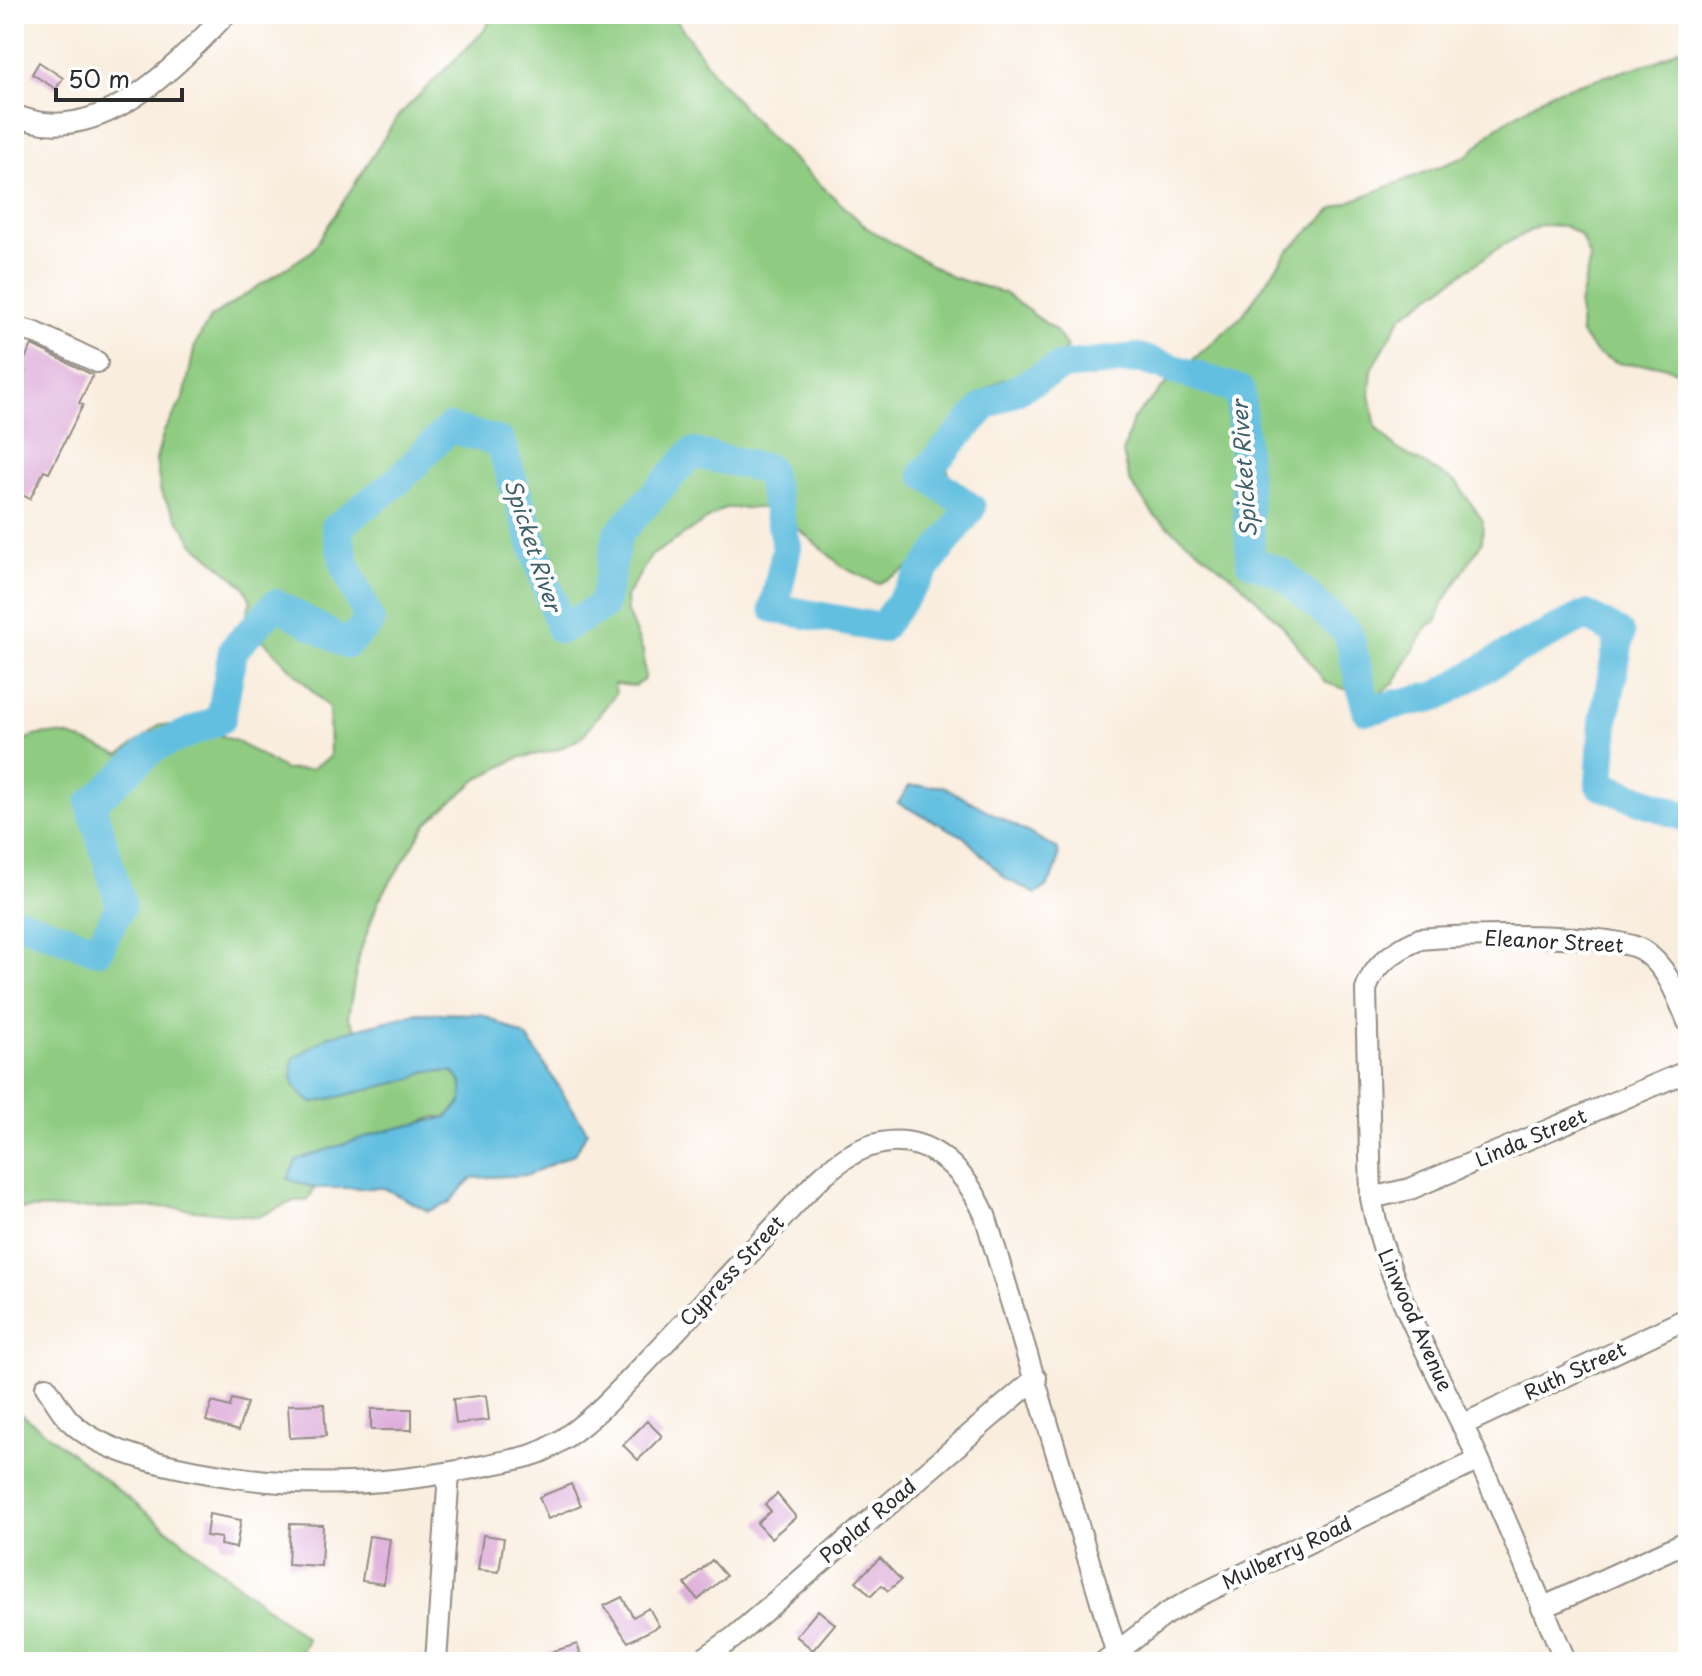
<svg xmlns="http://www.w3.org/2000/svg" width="1702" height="1676" viewBox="0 0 1702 1676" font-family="'Playpen Sans',sans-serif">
<rect width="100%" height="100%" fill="#fff"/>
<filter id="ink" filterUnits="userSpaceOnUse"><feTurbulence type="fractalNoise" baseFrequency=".0125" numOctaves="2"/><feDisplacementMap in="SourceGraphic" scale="16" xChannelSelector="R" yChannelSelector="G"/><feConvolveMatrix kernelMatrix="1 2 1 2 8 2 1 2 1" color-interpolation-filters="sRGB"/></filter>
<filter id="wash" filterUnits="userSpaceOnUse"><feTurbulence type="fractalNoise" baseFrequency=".006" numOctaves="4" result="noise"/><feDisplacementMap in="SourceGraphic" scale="32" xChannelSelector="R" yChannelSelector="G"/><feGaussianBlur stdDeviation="1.8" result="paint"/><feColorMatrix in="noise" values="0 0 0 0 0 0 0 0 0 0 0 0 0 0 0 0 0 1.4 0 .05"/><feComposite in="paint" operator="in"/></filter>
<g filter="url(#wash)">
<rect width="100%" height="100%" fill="#f9edde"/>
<path fill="#8fcc82" stroke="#5d7c56" stroke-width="2" d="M494,14H672L717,78L768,136L867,228L952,277L1004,293L1055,330L1067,347L1055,361L1000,381L977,395L945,443V462L966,522L955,543L878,584L844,568L774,508H725L651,556L626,597L627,612L643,651L645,679L635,686L614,684L616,693L581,738L557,750L518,758L478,779L427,823L378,902L359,955L348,1017L356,1030L329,1036L412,1079L426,1071L454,1072L462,1083V1101L447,1117H434L288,1179L315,1188L307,1201H294L258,1217L168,1207L14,1209V746C52,720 80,741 120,755L160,725L195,726L236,741L285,770L311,769L330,757L329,708L260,637L247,612L251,601L244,586L194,544L161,493L156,460L164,431L184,398L195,345L210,318L312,251L398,116L483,32Z
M1688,43V375L1660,365L1621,364L1597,354L1581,334L1579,305L1590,259L1581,236L1565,226L1541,225L1501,246L1402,316L1372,369L1370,394L1376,428L1396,448L1457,483L1483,521L1482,542L1442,605L1437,620L1428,626L1393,684L1373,698L1326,683L1281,624L1240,583L1155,516L1130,482L1123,453L1133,419L1169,381L1241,317L1288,251L1335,207L1467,156L1497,127L1552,92L1657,61Z
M14,1408L307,1639L296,1662H14Z"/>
<path fill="#63bfe0" stroke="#477586" stroke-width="2" d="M909,786H942L1058,849C1060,866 1052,885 1036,894L1006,879L963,836L898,803Z
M418,1013L481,1014L527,1037L587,1131L576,1153L528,1175L472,1178L448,1204L428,1211L384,1188H315L288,1179L296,1160L380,1132L447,1117L462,1102V1083L453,1072L426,1071L412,1079L313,1103C294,1092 289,1080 293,1059L329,1036Z"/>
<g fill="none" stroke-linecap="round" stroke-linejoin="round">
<path stroke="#63bfe0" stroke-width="30" d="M14,920L98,950L121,905L91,804L153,748L221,719L233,650L276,604L347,644L370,622L346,567L336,528L400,479L449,428L500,442L561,629L603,606L618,534L692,453L768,469L787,547L774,608L881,628L971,508L924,473L985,406L1062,366L1139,358L1240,390L1251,561L1283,574L1348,633L1367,710L1438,696L1505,656L1586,615L1620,634L1604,721L1600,785L1688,818"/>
</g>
<g id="blocks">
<path fill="#deaeda" d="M39,62L63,78L56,89L32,74Z
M32,345L93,375L79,403L83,405L49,473L44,471L30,499L14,491V392L25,372L19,370Z
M486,1395L489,1420L456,1424L453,1399Z
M232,1399L247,1403L238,1431L206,1421L212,1402L230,1407Z
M324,1404L326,1436L290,1438L288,1405Z
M371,1409H412V1430H371Z
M647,1421L662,1436L638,1460L623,1445Z
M571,1484L581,1505L548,1519L539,1497Z
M777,1494L796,1517L771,1538L757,1523L771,1511L765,1504Z
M209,1514L241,1520L236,1548L220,1545L221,1538L206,1536Z
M290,1524L323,1525L321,1566L288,1564Z
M483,1535L504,1538L499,1572L478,1570Z
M369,1536L390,1539L384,1584L362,1581Z
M880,1558L901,1580L888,1591L882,1585L871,1596L856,1581Z
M712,1560L726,1576L698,1600L685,1584Z
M622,1597L633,1617L649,1608L659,1626L628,1642L604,1606Z
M818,1610L835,1624L813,1650L796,1636Z
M577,1644L583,1662H529V1659Z"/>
</g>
</g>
<g filter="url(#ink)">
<use href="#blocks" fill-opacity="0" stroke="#928c84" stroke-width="2"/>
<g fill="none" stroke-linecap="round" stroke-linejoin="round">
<defs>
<path id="minor" d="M14,115C98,151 174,68 226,14
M14,327L36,333L97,362
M1371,1198L1410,1189L1688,1071
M46,1387C54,1398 61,1412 70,1421C106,1457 187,1470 235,1477C320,1490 404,1483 488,1465C509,1460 533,1458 552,1446C593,1422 626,1383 659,1349C698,1308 737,1267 776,1225C801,1198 831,1160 867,1147C924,1127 964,1167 985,1215L1116,1651
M1462,1425L1688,1318
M1542,1608L1688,1541
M436,1662L449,1473
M699,1662L733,1638L1036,1378
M1104,1662L1166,1614L1200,1595L1479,1460
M1566,1662C1535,1590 1505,1516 1472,1445C1434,1365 1387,1285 1371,1198L1366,990C1373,965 1397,949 1420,939C1459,935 1613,932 1642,950C1667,966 1677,995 1688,1022"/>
</defs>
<use href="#minor" stroke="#928c84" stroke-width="24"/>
<use href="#minor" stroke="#fff" stroke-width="20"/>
</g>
</g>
<g text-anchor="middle" stroke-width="8" stroke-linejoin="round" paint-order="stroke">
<g font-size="20" fill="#2b2b2b" stroke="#fff">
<text transform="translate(1554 942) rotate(3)" y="7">Eleanor Street</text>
<text transform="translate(1531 1138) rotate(-23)" y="7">Linda Street</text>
<text transform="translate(732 1271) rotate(-47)" y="7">Cypress Street</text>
<text transform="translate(1415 1320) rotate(66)" y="7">Linwood Avenue</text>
<text transform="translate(1575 1371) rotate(-25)" y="7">Ruth Street</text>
<text transform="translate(868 1521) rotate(-40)" y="7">Poplar Road</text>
<text transform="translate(1287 1553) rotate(-26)" y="7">Mulberry Road</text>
</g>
<g font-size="22" font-style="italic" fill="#3f5f6a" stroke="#fff">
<text transform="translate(1244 469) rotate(-94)" y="8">Spicket River</text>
<text transform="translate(533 545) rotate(72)" y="8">Spicket River</text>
</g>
</g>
<rect width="1702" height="1676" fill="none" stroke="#fff" stroke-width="48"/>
<path d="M56 88v12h126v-12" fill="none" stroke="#2b2b2b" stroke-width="4"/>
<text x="68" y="88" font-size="24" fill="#2b2b2b" stroke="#ffffff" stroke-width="6" paint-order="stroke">50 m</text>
</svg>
